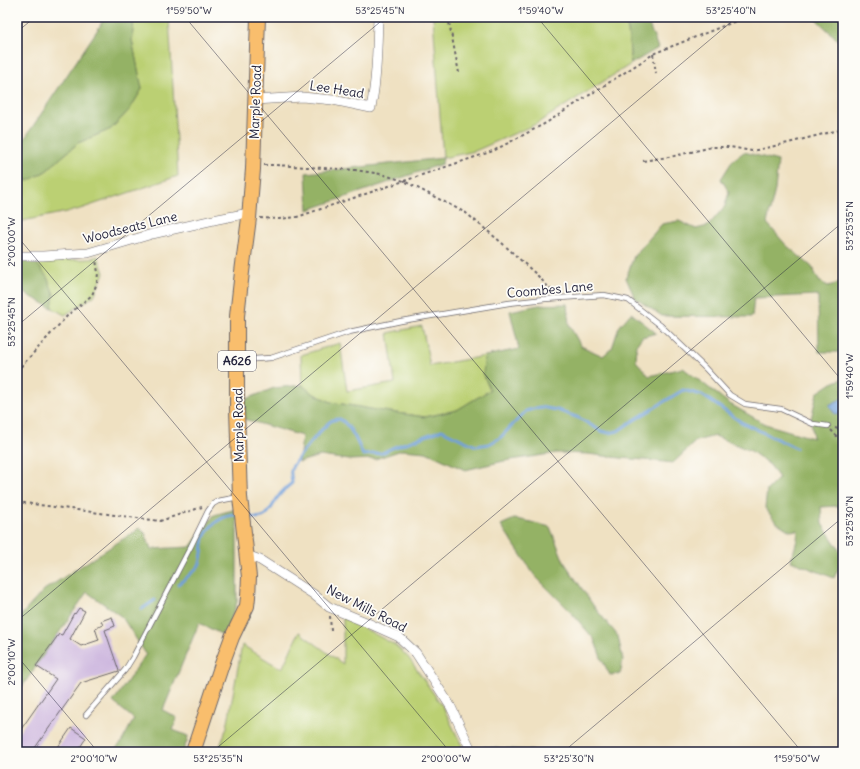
<svg xmlns="http://www.w3.org/2000/svg" width="860" height="769" viewBox="0 0 860 769" font-family="Delius,sans-serif">
<rect width="100%" height="100%" fill="#fdfcf7"/>
<filter id="ink" filterUnits="userSpaceOnUse"><feTurbulence type="fractalNoise" baseFrequency=".025" numOctaves="2"/><feDisplacementMap in="SourceGraphic" scale="8" xChannelSelector="R" yChannelSelector="G"/><feConvolveMatrix kernelMatrix="1 2 1 2 8 2 1 2 1" color-interpolation-filters="sRGB"/></filter>
<filter id="wash" filterUnits="userSpaceOnUse"><feTurbulence type="fractalNoise" baseFrequency=".012" numOctaves="4" result="noise"/><feDisplacementMap in="SourceGraphic" scale="16" xChannelSelector="R" yChannelSelector="G"/><feGaussianBlur stdDeviation="0.9" result="paint"/><feColorMatrix in="noise" values="0 0 0 0 0 0 0 0 0 0 0 0 0 0 0 0 0 1.4 0 .05"/><feComposite in="paint" operator="in"/></filter>
<g filter="url(#wash)">
<rect width="100%" height="100%" fill="#efe1c2"/>
<path fill="#bbd073" stroke="#6e7957" d="M134,17H169L178,176L77,210L17,222V175L28,181L46,171L78,143L111,129L130,109L142,89L132,40Z
M433,17H621L628,29L631,64L536,124L475,151L443,158Z
M98,256L104,273L94,296L65,315L52,308L53,294L47,277L35,261L89,259Z
M422,326L430,366L485,356L483,374L490,390L457,410L425,417L376,410L331,402L312,393L302,385L301,355L340,343L347,391L395,383L388,333Z
M343,617L395,645L408,657L443,707L465,752H218L227,727L242,645L282,669L299,632L343,664Z"/>
<path fill="#94b265" stroke="#5b6a50" d="M104,17H134L132,40L142,89L130,109L111,129L78,143L46,171L28,181L17,175V150L100,26Z
M621,17H646L658,48L631,64L628,29Z
M814,17H843V43L840,42Z
M744,152L778,161L775,190L767,223L786,245L812,267L819,281L828,286L843,282V511L838,506L821,507L822,524L843,555V558L834,578L791,561L797,540L798,530L790,531L776,522L765,508L767,490L779,478L770,465L751,451L715,436L696,441L673,463L656,461L620,458L588,454L557,453L504,461L465,470L426,452L402,450L375,459L349,460L320,456L299,462L302,436L244,419V400L274,388L302,385L312,393L331,402L376,410L425,417L457,410L490,390L483,374L485,356L519,349L510,311L539,305L567,304L569,325L581,346L603,356L612,348L619,327L631,313L656,333L642,337L637,344L636,361L649,376L683,368L730,404L765,424L813,438L811,419L817,393L832,383L842,379V352H819L818,295L754,298L752,317L662,316L635,298L626,278L634,256L662,224L679,221L696,229L708,226L725,206L729,192L721,179L733,160Z
M443,158L442,164L308,210L306,173Z
M35,261L47,277L54,294L52,308L17,289V262Z
M237,509V602L225,636L199,623L163,710L177,718L173,730L188,736L187,741L183,752H112L121,743L134,719L113,702L146,654L122,617L87,592L17,694V620L44,590L140,528L145,533L151,549L190,547L214,515Z
M514,519L527,521L550,527L564,562L595,608L618,636L623,660L620,674L610,675L602,660L594,639L569,610L535,576L501,525Z
M484,747L537,751L540,752H486Z"/>
<path fill="#71a0da" stroke="#4a618a" d="M843,398V415L835,414L829,405Z"/>
<g fill="none" stroke-linecap="round" stroke-linejoin="round">
<path stroke="#71a0da" stroke-width="3" d="M247,516C268,522 268,512 278,497C282,491 287,487 292,483C292,479 290,474 291,470C292,463 324,426 331,421C334,419 336,419 340,419C351,426 358,443 363,455L382,453L392,448L442,430L450,434L476,446L489,444L500,438L526,411L540,407L557,410L579,418L601,431L609,433L618,431L628,424L683,390L702,395L741,422L796,448
M178,584C184,580 198,569 200,563C203,555 202,546 204,538C209,525 223,514 237,515
M142,609L155,600"/>
</g>
<g id="blocks">
<path fill="#ccb5de" d="M79,608L85,611L70,639L81,646L99,640L95,628L103,625L101,621L112,617L115,626L105,630L119,671L81,683L32,752H17V735L56,679L36,666L59,634L62,635L74,613L75,614Z
M71,728L86,738L77,752H66L58,747Z"/>
</g>
</g>
<g filter="url(#ink)">
<use href="#blocks" fill-opacity="0" stroke="#6a656a" stroke-width="1"/>
<g fill="none" stroke-linecap="round" stroke-linejoin="round">
<defs>
<path id="lane" d="M239,360L271,358L349,332L401,321L509,303L545,299L604,295L628,300L660,325L705,368L730,395L745,404L781,409L813,424L828,426
M86,715L125,670L133,657L191,546L208,511L213,504L218,501L239,497"/>
<path id="street" d="M255,100L302,97L333,100L371,108C377,78 377,48 378,18
M17,256H43L88,253L152,234L218,219L249,213
M247,557H252L260,560L313,594L329,607L368,623L399,637L416,653L451,707L472,752"/>
<path id="primary" d="M193,752L222,664L232,637L247,606L248,597L249,577L240,497L237,410V316L242,272L249,218L253,169L258,17"/>
</defs>
<use href="#lane" stroke="#6a656a" stroke-width="6"/>
<use href="#street" stroke="#6a656a" stroke-width="10"/>
<use href="#primary" stroke="#6a656a" stroke-width="16"/>
<path stroke="#6a656a" stroke-width="2" stroke-dasharray="3 3" stroke-linecap="butt" d="M448,17L459,73
M653,54L656,73
M643,161L674,156L712,147H730L752,151L788,143L843,129
M264,165H276L355,170L381,174L404,181L466,213L502,243L538,276L552,291
M260,218L279,219L297,217L493,151L546,123L655,53L746,17
M17,371L68,315L92,295L97,283L98,273L96,260
M835,428L843,430
M831,430L843,443
M17,502L160,521L202,507
M330,616L331,631"/>
<use href="#lane" stroke="#fff" stroke-width="4.5"/>
<use href="#street" stroke="#fff" stroke-width="9"/>
<use href="#primary" stroke="#f9be6d" stroke-width="14"/>
</g>
</g>
<path fill="none" stroke="#22223b" stroke-width="1" stroke-opacity="0.45" d="M185,17L802,752M537,17L843,382M17,32L35,17M17,236L450,752M17,326L386,17M17,621L737,17M17,656L98,752M212,752L843,222M563,752L843,517"/>
<g text-anchor="middle" stroke-width="3.5" stroke-linejoin="round" paint-order="stroke">
<rect fill="#fdfcf7" stroke="#646373" stroke-width="1" x="218" y="351" width="38" height="20" rx="3"/>
<g font-size="12" font-weight="bold" fill="#22223b">
<text x="237" y="365">A626</text>
</g>
<g font-size="13" fill="#22223b" stroke="#fdfcf7">
<text transform="translate(337 89) rotate(9)" y="5">Lee Head</text>
<text transform="translate(255 102) rotate(-88)" y="5">Marple Road</text>
<text transform="translate(130 227) rotate(-14)" y="5">Woodseats Lane</text>
<text transform="translate(550 289) rotate(-5)" y="5">Coombes Lane</text>
<text transform="translate(238 425) rotate(-91)" y="5">Marple Road</text>
<text transform="translate(367 608) rotate(27)" y="5">New Mills Road</text>
</g>
</g>
<rect width="860" height="769" fill="none" stroke="#fdfcf7" stroke-width="44"/>
<rect x="22" y="22" width="816" height="725" fill="none" stroke="#22223b" stroke-width="1.5"/>
<g font-size="10" text-anchor="middle" fill="#22223b">
<text x="189" y="14">1°59'50"W</text>
<text x="380" y="14">53°25'45"N</text>
<text x="541" y="14">1°59'40"W</text>
<text x="731" y="14">53°25'40"N</text>
<text transform="translate(849 226) rotate(-90)" y="4">53°25'35"N</text>
<text transform="translate(11 242) rotate(-90)" y="4">2°00'00"W</text>
<text transform="translate(11 322) rotate(-90)" y="4">53°25'45"N</text>
<text transform="translate(849 376) rotate(-90)" y="4">1°59'40"W</text>
<text transform="translate(849 521) rotate(-90)" y="4">53°25'30"N</text>
<text transform="translate(11 662) rotate(-90)" y="4">2°00'10"W</text>
<text x="94" y="762">2°00'10"W</text>
<text x="218" y="762">53°25'35"N</text>
<text x="446" y="762">2°00'00"W</text>
<text x="569" y="762">53°25'30"N</text>
<text x="797" y="762">1°59'50"W</text>
</g>
</svg>
